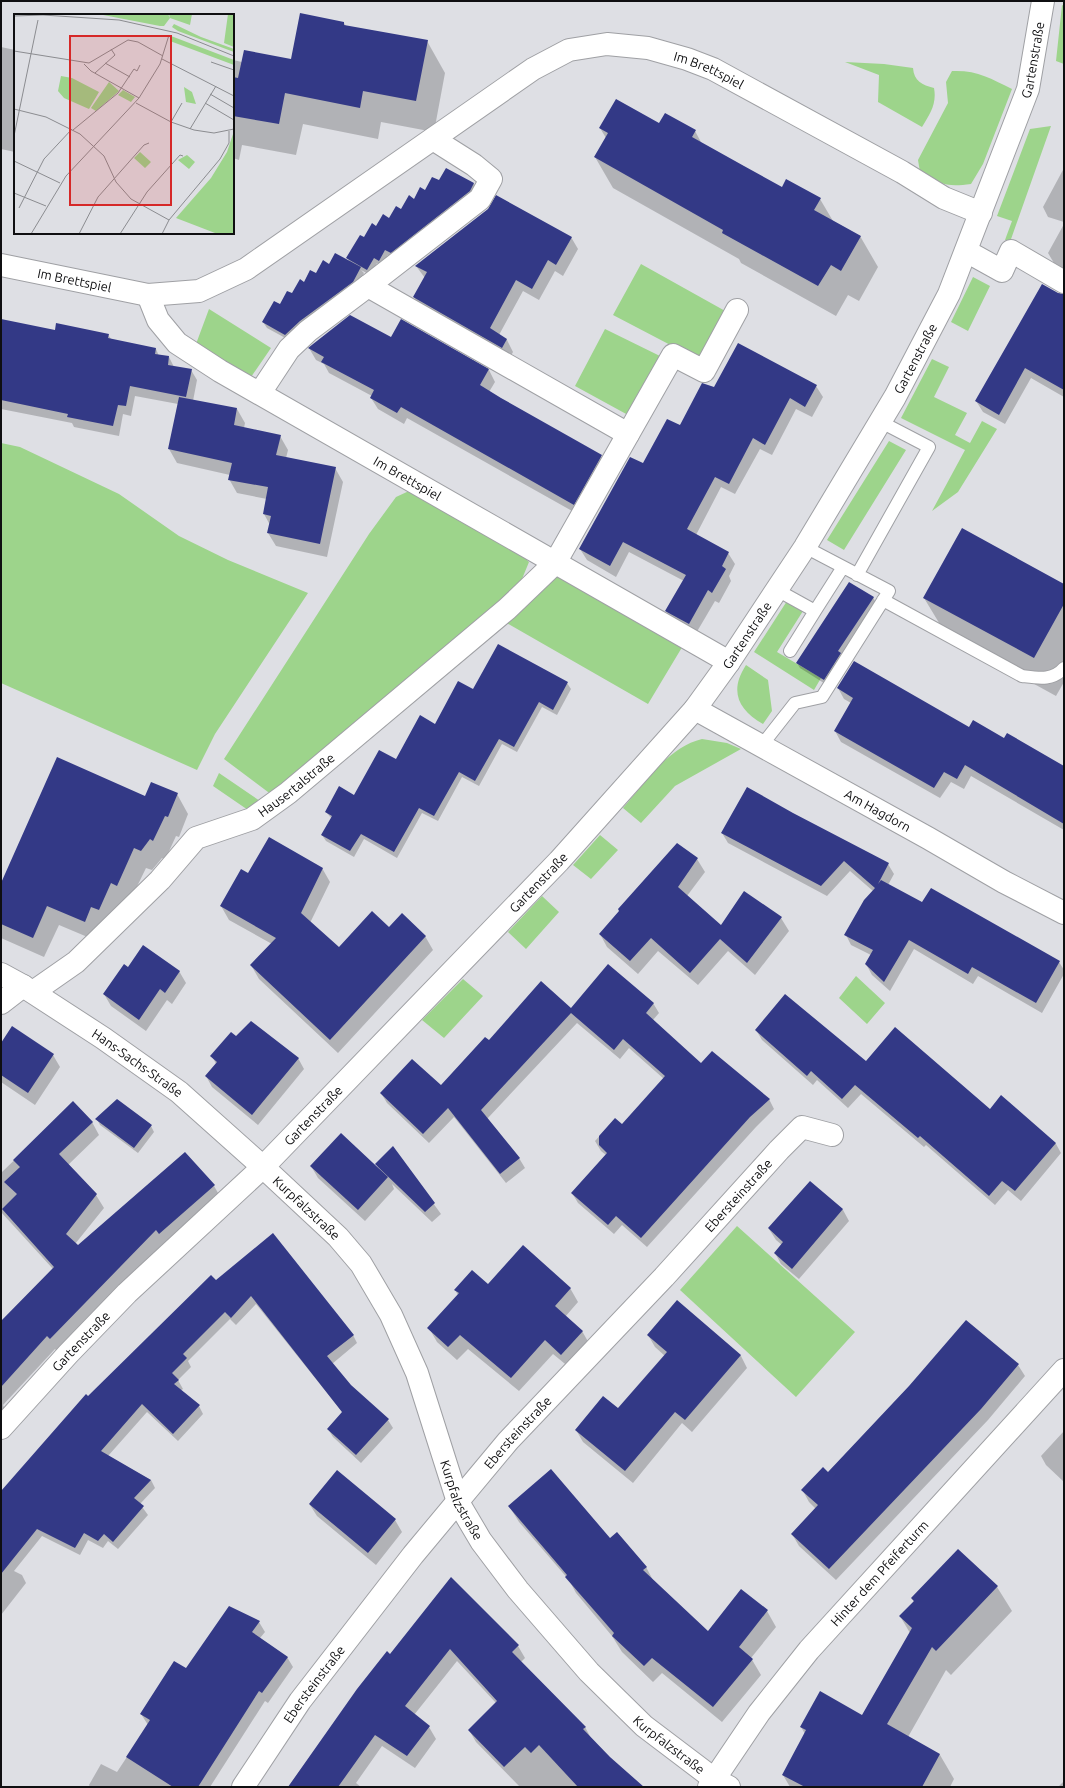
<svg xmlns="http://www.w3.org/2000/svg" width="1065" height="1788" viewBox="0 0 1065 1788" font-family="Ubuntu,sans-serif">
<rect width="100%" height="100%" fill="#dedfe4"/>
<path fill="#9dd48b" d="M1062,5L1064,6V64L1056,61Z
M845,62L884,64L913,68C914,81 922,85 934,88C937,104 930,114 922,127L878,102L879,75Z
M952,71C977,70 990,78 1012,89L983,164L971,184C948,187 940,185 920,172L918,160L948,103L946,82Z
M1051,126L1010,242L1005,240L1012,221L997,216L1030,129Z
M641,264L727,312L701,361L613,315Z
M973,277L990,286L968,331L951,322Z
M209,309L271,348L251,377L196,344Z
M605,329L662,357L628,415L575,386Z
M932,359L949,367L934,397L967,413L955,435L970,443L982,421L997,429L958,492L932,511L965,450L901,418Z
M889,441L906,450L844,550L827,540Z
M1,443L20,447L119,494L179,536L228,560L308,593L215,734L197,770L1,683Z
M409,491L516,550L529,562L522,579L496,606L272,795L224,759L369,534L396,497Z
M554,574L684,644L648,704L503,621Z
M787,601L803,611L777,652L821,678L814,690L754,652Z
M746,665L768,680L772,711L763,724C738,710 729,691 746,665Z
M702,739L727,743L741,749L675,786L641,823L623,808C645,783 668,747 702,739Z
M219,773L260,801L248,810L213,786Z
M600,835L618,850L591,879L573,865Z
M542,896L559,912L526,949L508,932Z
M856,976L885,1003L867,1024L839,998Z
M463,979L483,996L444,1038L422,1020Z
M737,1226L855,1332L796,1397L680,1290Z"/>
<path fill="#0003" d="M344,23L346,26L427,41L445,73L434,132L381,122L378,139L303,124L296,155L242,145L239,160L233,158V60L242,62L292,60Z
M1,47L15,50V152L1,149Z
M659,125L695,131L702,144L782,188L820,199L833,221L860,236L878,267L859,301L848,295L836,316L741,263L739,259L613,188L595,157L606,138L600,128Z
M1064,168V222L1048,217L1043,207Z
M446,169L474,184L477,190L394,258L388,255L382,266L377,263L370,275L361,270L364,273L356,288L289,340L267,328L263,322L304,283L329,265L350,262L347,258L365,239L377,227L439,182Z
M1064,224V273L1057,265L1054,263L1048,253Z
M571,237L578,249L563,276L555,271L539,300L523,291L499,335L507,340L513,352L509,359L421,309L414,297L425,278L416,266Z
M1058,294H1064V397L1031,378L1005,424L983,412L976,401Z
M1,320L56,331L108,335L112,340L156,349L159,356L169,357L174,367L191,370L197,380L193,401L237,409L245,423L244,428L280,436L288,450L286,458L335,468L343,482L327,557L276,546L268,533L270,525L264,514L267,499L237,493L229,479L230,475L177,463L169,449L178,404L135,396L131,416L123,414L119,436L74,427L72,423L1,409Z
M402,321L489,370L495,382L489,392L601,456L608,468L581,516L407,418L404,424L378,409L371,398L372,396L329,373L324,364L316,360L309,348L392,339Z
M816,386L823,397L812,417L796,409L772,455L760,449L735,494L721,487L696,535L728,553L735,564L729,576L731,581L719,603L715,601L695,635L673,622L666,611L684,581L629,552L616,577L587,560L580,549L643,464L715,388Z
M1064,585V682L1056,696L947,636L924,598Z
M873,597L876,603L827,685L800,668L797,663Z
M567,683L571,689L557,715L542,707L517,752L502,744L479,786L462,777L438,821L422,813L397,858L364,839L354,857L326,841L322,835L332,819L326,812L354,796L396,761L473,690Z
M838,688L1005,739L1064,767V830L971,776L964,789L951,782L940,798L841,742L835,731L851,703L844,699Z
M177,794L188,814L179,837L176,836L165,860L162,858L152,870L146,868L128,905L97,941L59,925L44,957L1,938V885L145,797Z
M793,814L888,864L894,874L888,885L922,903L1059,962L1064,970V974L1042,1013L978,976L973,984L914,949L890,991L872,975L866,964L871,955L851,945L846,935L873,891L850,871L827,896L728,843L722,833Z
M697,859L705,872L687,896L721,926L781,918L789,931L755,975L728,951L698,985L658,951L638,974L607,947L600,934L620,911Z
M322,868L330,882L310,923L339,949L389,928L425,936L433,950L338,1053L259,979L251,965L272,944L229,920L221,906L249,874Z
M128,968L179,971L186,983L172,1004L167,1000L146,1031L111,1006L104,994Z
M653,1003L659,1013L653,1020L701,1065L769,1099L774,1109L756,1127L647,1247L622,1225L614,1234L578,1203L572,1193L606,1155L601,1151L595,1141L615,1119L622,1125L664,1079L629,1048L620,1059L577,1023L487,1119L519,1158L525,1168L506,1183L454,1117L429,1143L387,1103L381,1093L441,1087L489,1042L571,1009Z
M756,1030L866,1062L990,1110L1002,1097L1056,1144L1061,1153L1021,1201L1008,1190L995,1205L926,1145L924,1147L861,1094L848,1108L817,1080L813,1085L762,1040Z
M236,1037L298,1058L304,1069L258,1125L212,1087L206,1076L216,1064L212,1056Z
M1,1045L53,1055L60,1067L35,1105L1,1082Z
M73,1103L92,1122L99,1135L68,1165L96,1195L104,1208L75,1244L78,1247L214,1186L221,1198L167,1246L164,1243L57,1351L55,1349L3,1405L5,1410L1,1415V1322L53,1269L1,1212V1173Z
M97,1119L151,1126L154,1132L138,1153L100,1125Z
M393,1148L441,1214L432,1222L392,1184L394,1189L365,1221L318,1178L311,1166L379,1169L376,1164Z
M810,1182L843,1210L849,1221L799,1279L781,1264L775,1253L782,1245L776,1240L769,1229Z
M216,1281L353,1335L357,1343L332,1364L351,1386L388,1420L393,1428L361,1463L333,1437L328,1429L343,1413L256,1304L236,1325L230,1319L188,1361L191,1367L178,1380L183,1389L180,1391L199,1406L203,1414L178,1441L147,1412L108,1456L151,1480L155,1488L140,1504L148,1515L118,1549L108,1541L103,1548L88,1540L80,1555L42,1536L14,1571L22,1575L26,1583L1,1615V1491H3L88,1397Z
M488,1286L570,1288L578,1302L565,1317L582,1331L590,1345L570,1368L553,1354L519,1391L468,1349L457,1360L437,1342L429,1328L458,1295L455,1290Z
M677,1301L741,1356L747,1368L692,1432L682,1423L633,1483L583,1442L576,1430L619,1409L665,1356L655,1347L648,1335Z
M1018,1365L1025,1376L988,1420L836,1580L799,1546L792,1534L816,1509L809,1502L803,1491L828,1474Z
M1064,1431V1482L1046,1465L1041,1456Z
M337,1472L395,1520L402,1532L376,1565L317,1516L310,1505Z
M509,1506L610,1540L646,1567L654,1582L708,1632L767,1611L776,1627L751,1658L761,1675L722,1722L662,1673L653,1682L622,1652L612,1636L576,1593L569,1580L519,1522Z
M958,1550L997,1587L1012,1611L951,1675L946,1670L908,1737L940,1755L954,1779L950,1787H790L783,1775L805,1734L801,1727L862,1716L910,1633L900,1616L914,1602L912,1598Z
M451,1578L518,1646L525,1658L521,1662L585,1727L592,1740L610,1758L643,1787H520L476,1742L469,1730L496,1703L457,1661L414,1715L429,1727L436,1739L415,1768L382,1746L356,1783L361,1787H288L358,1690L390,1655Z
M259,1622L265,1632L260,1638L287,1657L293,1667L268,1703L265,1701L210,1787H90L89,1785L101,1764L117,1772L148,1725L141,1714L186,1670Z
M1064,1781V1787H1058Z"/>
<path fill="#333986" d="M300,13L344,22V25L428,40L416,101L363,91L360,108L285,93L279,124L233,116V77L238,78L244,50L291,59Z
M616,99L659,123L665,113L696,130L692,137L744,166L782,187L786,179L821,198L814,210L861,236L841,271L831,265L818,286L722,233L723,230L594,157L608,133L599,128Z
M446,168L474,183L470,191L391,253L385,250L379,261L374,258L367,270L346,258L360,235L364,237L372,223L376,226L383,214L389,218L396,206L401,209L409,195L414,199L420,187L425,190L432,177L439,180Z
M496,195L572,237L556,265L548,260L532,289L516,280L490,328L507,339L502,348L413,297L427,272L415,266L488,209Z
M335,253L361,267L353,282L300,321L285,335L262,322L274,301L280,304L287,291L292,293L300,279L304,282L310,270L316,273L323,260L329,264Z
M1042,284L1058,293L1064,294V390L1025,368L999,415L975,401Z
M350,315L391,337L401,319L489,369L480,385L501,398L602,455L574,505L401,407L397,413L370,398L374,390L321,362L324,357L308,348Z
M1,319L55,330L56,323L109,334L108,338L156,348L155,354L169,356L168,365L192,369L186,397L130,386L126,406L118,405L113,426L67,417L68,414L1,400Z
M738,343L817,385L805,407L790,398L765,445L753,438L729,484L715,477L687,529L729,552L722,566L726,569L712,593L708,590L689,624L665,611L686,575L623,542L610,566L579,549L630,457L643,463L667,419L680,425L702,383L714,387Z
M179,397L237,408L234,425L281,435L276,455L336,467L320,544L267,533L271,516L263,514L268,487L228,480L232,463L168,449Z
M962,528L1064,584V604L1034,658L923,598Z
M849,582L874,597L838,651L841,653L824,680L796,663Z
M498,644L568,682L553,710L539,702L514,747L499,739L475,781L459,772L434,816L419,808L394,852L361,834L350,851L321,835L332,816L325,812L339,786L354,795L379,750L396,759L420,715L435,724L458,681L473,689Z
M854,661L969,727L973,720L1004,738L1007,733L1064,766V824L965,765L957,779L944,772L934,788L834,731L853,698L837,688Z
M57,757L145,796L151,782L178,793L168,817L165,816L153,841L150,839L141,851L134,848L117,886L111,883L99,910L91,907L85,922L47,906L33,938L1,924V883Z
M747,787L793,813L889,863L878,884L881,880L922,902L931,888L1060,961L1036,1003L972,967L968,974L909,940L884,982L865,964L873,950L844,935L864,900L875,888L844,861L821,886L721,833Z
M269,837L323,868L301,913L339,947L372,911L389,927L402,913L426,936L330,1040L250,965L276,938L220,906L241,869L248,873Z
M677,843L698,858L678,887L721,925L744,891L782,917L747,963L720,939L690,973L651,938L630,961L599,934L619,911L618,909Z
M143,945L180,971L165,993L160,989L139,1020L103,994L124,964L128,967Z
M608,964L654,1003L646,1013L701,1063L712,1051L770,1099L750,1117L641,1238L616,1216L608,1225L571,1193L607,1153L599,1145V1136L615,1118L622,1124L665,1076L623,1039L614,1050L571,1013L481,1110L520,1158L500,1174L448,1108L423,1134L380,1093L412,1059L441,1085L485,1037L489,1040L541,981L571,1008Z
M785,994L866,1061L895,1027L990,1109L1001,1095L1056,1143L1015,1191L1002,1181L989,1196L920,1136L918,1138L855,1085L842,1099L811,1071L807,1076L755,1030Z
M251,1021L299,1058L252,1115L205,1076L217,1062L210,1056L231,1032L236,1036Z
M12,1026L54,1054L28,1093L1,1075V1043Z
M117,1099L152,1125L134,1148L95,1119Z
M73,1101L93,1122L59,1154L97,1194L66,1234L78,1245L185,1152L215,1185L159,1234L156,1230L50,1339L47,1336L1,1387V1321L54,1267L2,1209L17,1194L4,1182L20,1167L13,1160Z
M341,1133L388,1177L358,1210L310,1166Z
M393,1146L435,1203L425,1212L375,1164Z
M810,1181L843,1209L792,1269L774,1253L783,1242L768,1228Z
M273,1233L354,1335L327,1356L351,1385L389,1419L356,1455L327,1429L342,1412L251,1296L231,1318L225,1312L183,1354L187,1358L172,1373L179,1380L174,1384L200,1405L173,1434L142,1404L101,1451L151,1480L134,1498L144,1506L113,1542L104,1534L98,1541L84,1533L75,1548L37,1529L1,1574V1491L86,1394L88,1396L211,1275L216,1280Z
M523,1245L571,1288L555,1306L583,1331L561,1355L545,1340L511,1378L460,1335L448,1347L427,1328L459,1293L454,1290L472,1270L488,1284Z
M677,1300L741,1355L685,1420L675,1412L625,1471L575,1430L603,1396L618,1408L667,1352L647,1335Z
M966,1320L1019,1364L981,1409L829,1569L791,1534L818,1505L801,1490L823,1467L828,1472L909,1386Z
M551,1469L610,1538L617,1532L647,1567L643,1570L708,1631L741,1589L768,1610L739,1647L753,1659L713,1707L652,1658L644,1666L612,1636L614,1633L565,1577L567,1575L508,1506Z
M337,1470L396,1519L368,1553L309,1504Z
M958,1549L998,1586L936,1651L932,1647L887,1724L940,1754L922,1787H805L782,1775L806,1730L800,1727L820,1691L862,1715L912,1628L899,1616L914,1601L911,1598Z
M451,1577L519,1645L512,1652L586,1727L583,1729L610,1757L644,1787H578L539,1745L531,1753L525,1747L504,1767L468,1730L497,1701L450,1649L405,1706L430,1726L407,1756L375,1735L338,1787H288L357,1689L387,1651L390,1654Z
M229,1606L260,1621L252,1632L288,1657L262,1693L259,1691L198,1787H173L126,1757L150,1720L140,1714L174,1661L186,1668Z"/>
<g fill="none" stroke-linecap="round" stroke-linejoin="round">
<defs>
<path id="service" d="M857,575L929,447L881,422
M777,590L815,611L843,567
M883,600L1022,676C1038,678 1053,681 1064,668
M790,651L815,611
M762,745L795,703L822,697L889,591L805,547"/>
<g id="minor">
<path d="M966,251L1002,271L1011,251L1064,282"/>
<path id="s1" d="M1,265L148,295L199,291L246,269L533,69L569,50L607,44L648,48L687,59L713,69L902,172L944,198L981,213"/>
<path d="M368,286L628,434"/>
<path id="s2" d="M148,295L158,320L177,343L220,371L729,662"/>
<path d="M260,393L289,349L308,331L368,286L480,199L491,179L474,165L433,139"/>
<path id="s3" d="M695,709L928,838L1004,882L1064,913"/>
<path id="s4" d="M1,974L23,986L103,1038L179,1092L263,1167L338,1237L361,1264L391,1315L417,1373L458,1502L481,1541L518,1590L589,1672L644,1726L714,1779L729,1787"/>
<path id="s5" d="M33,992L76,962L160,880L196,838L252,819L288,793L507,609L555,563L673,355L704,371L737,310"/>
<path d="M1,1003L23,986"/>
<path id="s6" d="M1,1428L68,1354L127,1293L263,1167L559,861L695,709L729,662L805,547L895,397L949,294L1028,89L1043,1"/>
<path id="s7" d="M243,1787L300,1701L413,1555L508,1441L664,1277L779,1150L802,1127L832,1135"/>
<path id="s8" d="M709,1787L759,1713L809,1650L1064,1370"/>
</g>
</defs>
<use href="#service" stroke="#9fa0a4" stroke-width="14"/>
<use href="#minor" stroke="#9fa0a4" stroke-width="24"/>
<use href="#service" stroke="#fff" stroke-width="12"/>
<use href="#minor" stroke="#fff" stroke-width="22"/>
</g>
<g text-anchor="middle" stroke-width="4" stroke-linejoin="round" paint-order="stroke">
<g font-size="13" fill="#0f0f11" stroke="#ebecf1">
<text dy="5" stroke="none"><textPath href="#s6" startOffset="1736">Gartenstraße</textPath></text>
<text dy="5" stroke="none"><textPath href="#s1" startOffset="788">Im Brettspiel</textPath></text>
<text dy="5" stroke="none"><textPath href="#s1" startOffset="75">Im Brettspiel</textPath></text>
<text dy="5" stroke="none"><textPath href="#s6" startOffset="1414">Gartenstraße</textPath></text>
<text dy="5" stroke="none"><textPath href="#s2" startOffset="324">Im Brettspiel</textPath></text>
<text dy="5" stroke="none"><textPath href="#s6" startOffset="1090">Gartenstraße</textPath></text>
<text dy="5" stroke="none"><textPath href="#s5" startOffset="340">Hausertalstraße</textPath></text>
<text dy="5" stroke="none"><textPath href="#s3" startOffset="209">Am Hagdorn</textPath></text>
<text dy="5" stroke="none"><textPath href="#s6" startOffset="766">Gartenstraße</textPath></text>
<text dy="5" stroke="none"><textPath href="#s4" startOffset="163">Hans-Sachs-Straße</textPath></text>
<text dy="5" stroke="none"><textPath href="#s6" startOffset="442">Gartenstraße</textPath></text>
<text dy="5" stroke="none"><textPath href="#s7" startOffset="773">Ebersteinstraße</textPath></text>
<text dy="5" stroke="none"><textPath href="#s4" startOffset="386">Kurpfalzstraße</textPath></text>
<text dy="5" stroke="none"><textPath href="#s6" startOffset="118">Gartenstraße</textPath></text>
<text dy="5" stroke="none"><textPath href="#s7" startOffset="449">Ebersteinstraße</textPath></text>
<text dy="5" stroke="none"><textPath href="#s4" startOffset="722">Kurpfalzstraße</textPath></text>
<text dy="5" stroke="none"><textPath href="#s8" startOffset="274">Hinter dem Pfeiferturm</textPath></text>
<text dy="5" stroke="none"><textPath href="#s7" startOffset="125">Ebersteinstraße</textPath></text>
<text dy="5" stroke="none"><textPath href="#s4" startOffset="1046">Kurpfalzstraße</textPath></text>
</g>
</g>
<g transform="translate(14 14)">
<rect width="220" height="220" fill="#dedfe4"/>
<path d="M84,0H154L156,4L150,12H146ZM155,0H178L176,11L156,4ZM214,0H220V33L210,29ZM160,10L187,23L220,35V38L164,17L158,13ZM157,22L220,46V51L156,27ZM47,62L58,64L85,78L75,95L50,84L44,77ZM95,68L105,77L82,97L77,94ZM170,73L178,78L182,90L172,88ZM109,76L121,83L117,88L104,81ZM220,117V220L201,219L162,204L197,164L213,138ZM126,138L137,148L131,154L120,144ZM173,141L181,148L175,155L164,146Z" fill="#9dd48b"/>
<path fill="none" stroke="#8b8c90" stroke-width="1" d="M0,2L29,1L105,6L163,19L220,42M0,37L75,49L114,26L124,28L149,42M148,45L220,82M197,48L220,56M91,49L116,63M70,50L77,57L125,84M81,59L101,41L97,35M196,80L220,94M122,89L157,108L180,116L200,119L220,115M191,89L220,106M0,95L32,103L66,120L90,142L102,168L117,185L155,206M157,108L168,89M176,115L202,72M59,116L104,79L120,55L123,57L126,51M0,122L24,6M0,147L46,169M0,179L32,192M5,194L30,145L58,115M17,220L52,162L125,84L146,50L155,21M65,220L84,183L130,131L135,129M106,220L133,178L166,141L169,142M148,220L155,206L206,145L215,129V117"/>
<path fill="#d62828" fill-opacity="0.15" stroke="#d62828" stroke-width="2" d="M56,22H157V191H56Z"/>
<rect width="220" height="220" fill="none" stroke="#0f0f11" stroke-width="2"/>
</g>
<rect width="1065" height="1788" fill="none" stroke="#0f0f11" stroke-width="4"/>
</svg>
